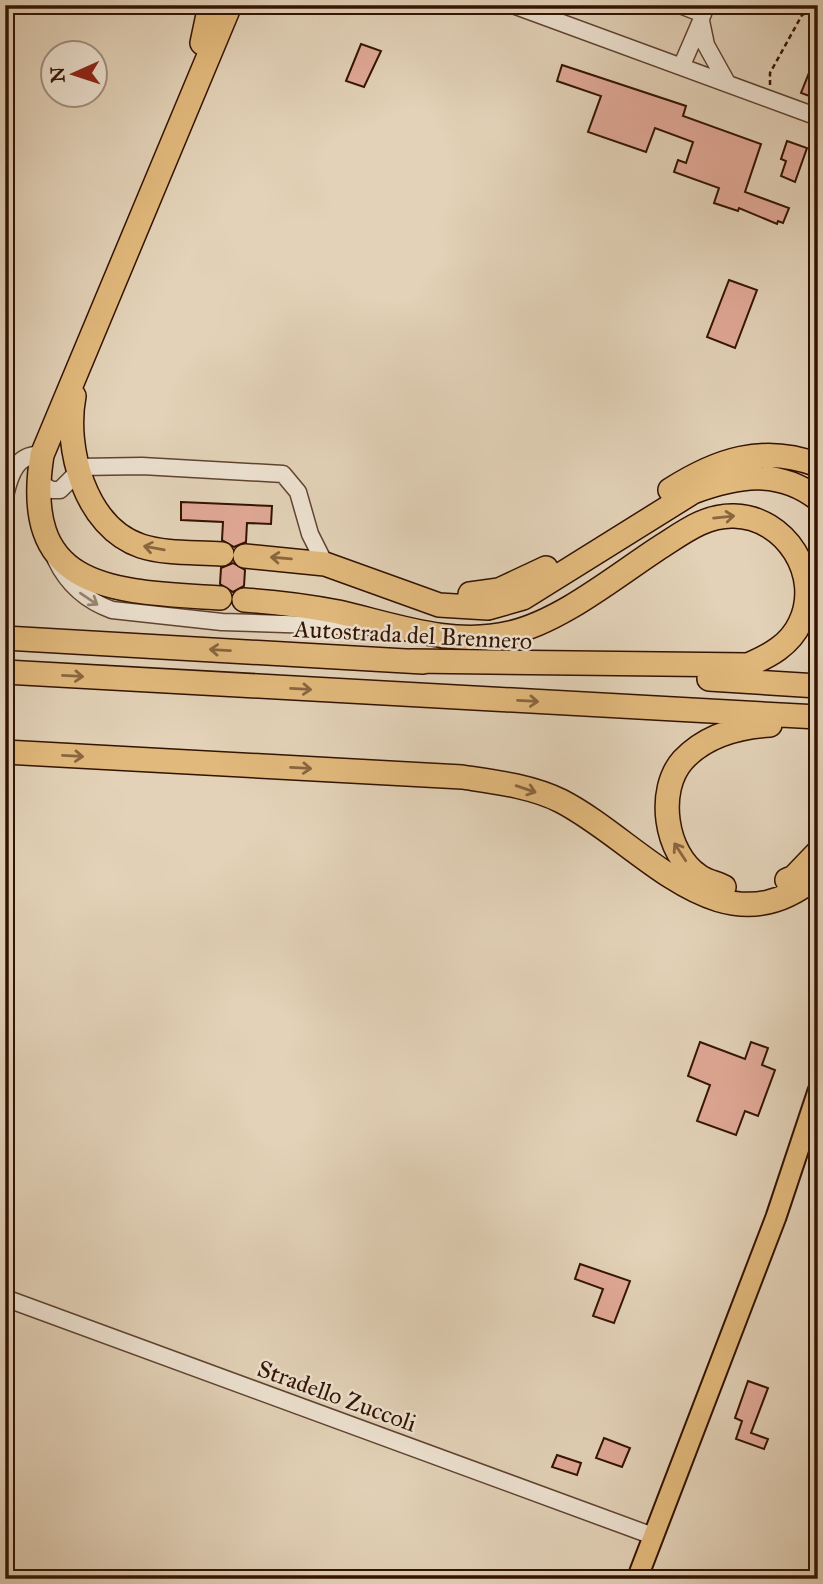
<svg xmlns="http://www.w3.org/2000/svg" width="823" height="1584" viewBox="0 0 823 1584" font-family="'IM FELL Great Primer',serif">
<rect width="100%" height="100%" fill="#e3d2b8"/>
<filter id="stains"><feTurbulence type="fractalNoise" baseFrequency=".00286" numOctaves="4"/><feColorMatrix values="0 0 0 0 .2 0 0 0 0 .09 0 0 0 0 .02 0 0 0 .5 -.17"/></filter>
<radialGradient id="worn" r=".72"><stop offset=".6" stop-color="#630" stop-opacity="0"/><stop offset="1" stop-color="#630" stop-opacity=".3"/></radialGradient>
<path fill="#e1a997" stroke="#331302" stroke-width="2" d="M361,44L381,51L364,87L346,81Z
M817,53H818V99L801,93Z
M562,65L686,106L683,116L761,144L745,192L789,208L783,223L778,221L777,224L739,208L738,211L714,203L719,188L674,172L678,160L686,163L693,142L655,128L646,152L588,132L601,96L557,81Z
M787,141L807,148L795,182L781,176L786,161L781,159Z
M729,280L757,290L735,348L707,337Z
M181,502L272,506L271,524L247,523L246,542L234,547L222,540L223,522L181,520Z
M233,563L245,570L244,586L233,592L220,584L221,568Z
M700,1042L745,1059L751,1042L768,1048L762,1065L775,1070L758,1116L745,1111L736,1135L697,1121L710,1085L688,1076Z
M580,1264L630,1281L614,1323L593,1316L603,1289L575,1279Z
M748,1381L768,1388L751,1433L768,1439L764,1449L736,1439L742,1421L735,1418Z
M604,1438L630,1448L622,1467L596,1458Z
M557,1455L581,1463L577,1475L552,1467Z"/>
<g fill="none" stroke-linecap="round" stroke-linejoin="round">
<defs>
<path id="minor" d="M513,5L818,117
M680,5L703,14
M701,21L706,45L726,81
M682,65L701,21L703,5
M79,467L142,466L283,474L298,492L310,534L325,564
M39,483L52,490H60L80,470
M5,496C10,474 17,453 42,455
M56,560C68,585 87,601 112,610L222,622L375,627
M5,1298L653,1536"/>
<path id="major" d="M637,1579L776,1217L818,1091"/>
<path id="highway" d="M202,43L210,5
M74,396C64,448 85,527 141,546C166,554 195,552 222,554
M670,490C717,460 763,444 818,465
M245,556L325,564L439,605L488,608L523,598L693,492C737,476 778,468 818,499
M470,594L499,590L546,568
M220,598C115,591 20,593 42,455L230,5
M244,600C275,602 307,606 338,612C395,625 452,647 510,633C562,621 617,575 662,546C684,532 706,515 734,516C785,517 823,575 800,623C790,645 769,656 748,665L411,661
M5,638L423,662
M5,672L818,717
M709,679L818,686
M5,752L462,777C495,782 531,786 561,801C643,843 723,958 818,875
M787,880L794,877L818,852
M724,887C716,883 706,881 699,876C665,854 656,790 683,760C706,735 738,727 770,725"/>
</defs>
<use href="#minor" stroke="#5f4330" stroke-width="19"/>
<use href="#major" stroke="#331302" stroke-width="23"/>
<use href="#highway" stroke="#331302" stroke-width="26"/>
<path stroke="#331302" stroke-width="2.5" stroke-dasharray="5 3.5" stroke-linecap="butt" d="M770,85V73L802,15L818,8"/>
<use href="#minor" stroke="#ede2d1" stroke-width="16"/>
<use href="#major" stroke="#e2b97c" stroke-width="19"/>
<use href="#highway" stroke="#e2b97c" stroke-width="23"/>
</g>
<defs><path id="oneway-shaft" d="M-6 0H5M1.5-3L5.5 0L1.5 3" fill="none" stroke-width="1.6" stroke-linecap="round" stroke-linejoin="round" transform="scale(1.75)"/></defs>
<g stroke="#8a663f">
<use href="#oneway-shaft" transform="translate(724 517) rotate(-6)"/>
<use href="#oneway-shaft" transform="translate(154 548) rotate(-170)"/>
<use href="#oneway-shaft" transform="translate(281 558) rotate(-175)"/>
<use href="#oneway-shaft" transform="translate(220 650) rotate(-177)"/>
<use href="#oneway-shaft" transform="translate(73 676) rotate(3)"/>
<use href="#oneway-shaft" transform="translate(301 689) rotate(3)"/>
<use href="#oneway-shaft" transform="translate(528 701) rotate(3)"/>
<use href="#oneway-shaft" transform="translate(73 756) rotate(3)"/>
<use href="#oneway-shaft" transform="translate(301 768) rotate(3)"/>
<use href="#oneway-shaft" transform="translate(526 789) rotate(19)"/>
<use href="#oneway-shaft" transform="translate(680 852) rotate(-123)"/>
</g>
<use stroke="#998574" href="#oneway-shaft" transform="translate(89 599) rotate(34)"/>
<g text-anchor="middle" stroke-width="5" stroke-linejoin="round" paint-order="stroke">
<g font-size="24" fill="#331302" stroke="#ede2d1">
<text transform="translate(413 635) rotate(3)" y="8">Autostrada del Brennero</text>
<text transform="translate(337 1396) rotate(20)" y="8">Stradello Zuccoli</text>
</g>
</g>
<rect width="823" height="1584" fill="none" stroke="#e3d2b8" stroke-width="28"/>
<rect x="7" y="7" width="809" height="1570" fill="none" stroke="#331302" stroke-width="3.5"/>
<rect x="14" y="14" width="795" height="1556" fill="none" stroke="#331302" stroke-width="2"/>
<g transform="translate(74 74) rotate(267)"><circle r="33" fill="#ede2d1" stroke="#a38f7e" stroke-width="2"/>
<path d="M0-5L12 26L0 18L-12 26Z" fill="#8f2418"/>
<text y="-10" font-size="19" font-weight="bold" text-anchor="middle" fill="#331302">N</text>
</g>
<rect width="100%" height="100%" filter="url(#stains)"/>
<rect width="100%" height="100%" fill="url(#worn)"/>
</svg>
